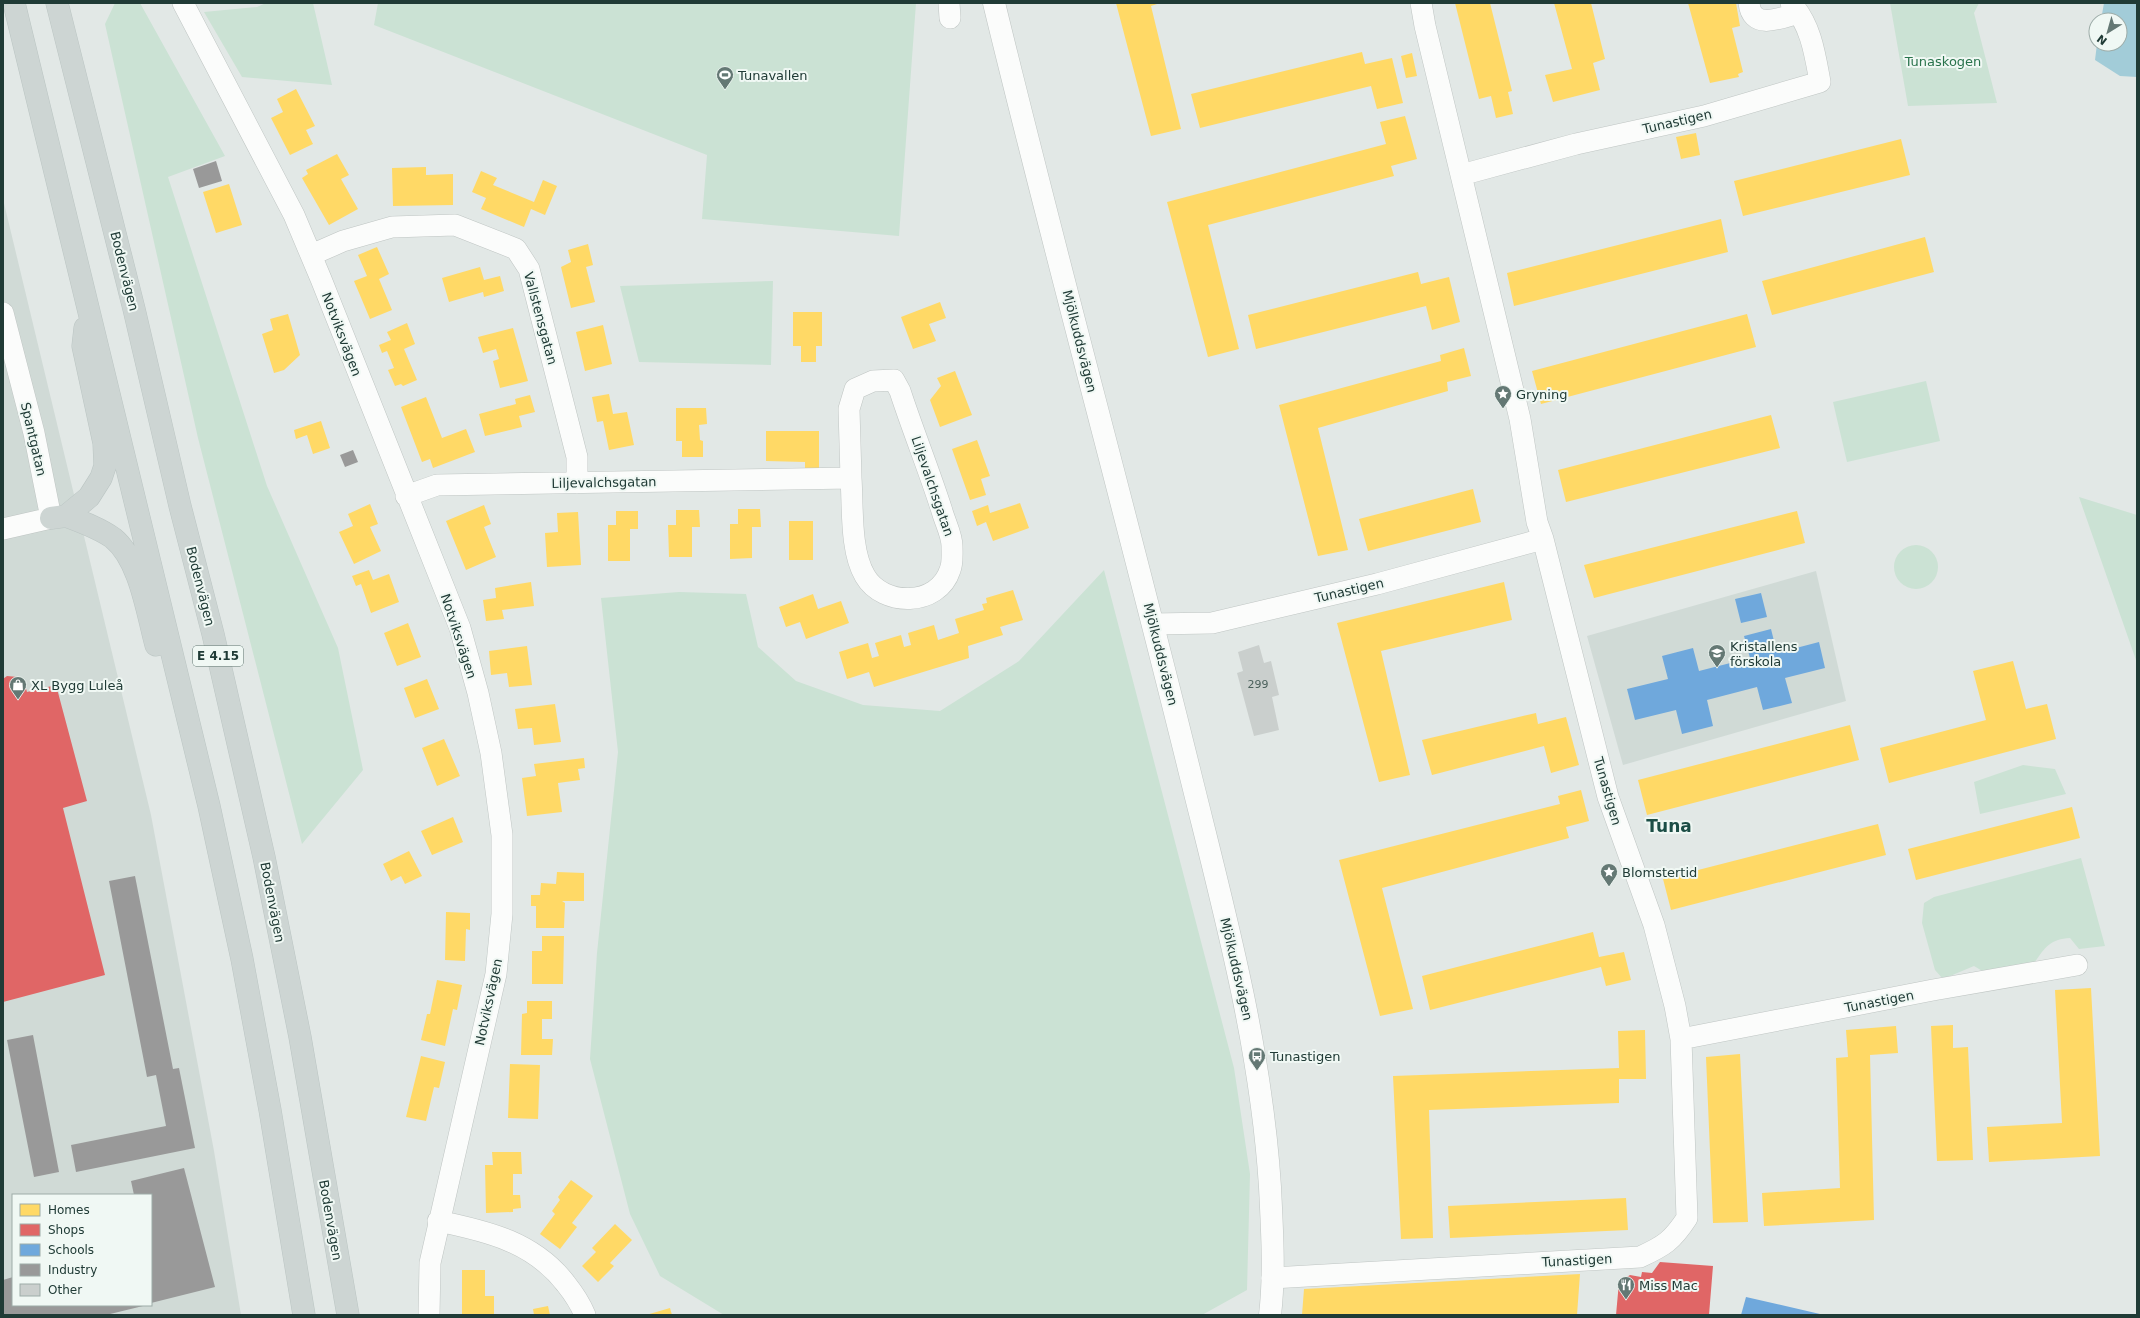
<svg xmlns="http://www.w3.org/2000/svg" width="2140" height="1318" viewBox="0 0 2140 1318" font-family="'DejaVu Sans',sans-serif">
<rect width="100%" height="100%" fill="#e2e8e6"/>
<path fill="#d0dad6" fill-rule="evenodd" d="M3,199L151,815L214,1151L241,1315H3ZM13,1195H151V1305H13Z
M1816,571L1846,701L1623,765L1587,636Z"/>
<path fill="#cbe2d4" d="M115,3H140L225,156L168,177L267,486L338,648L363,770L302,844L198,438L105,24Z
M266,3H313L332,85L242,77L204,12L257,7Z
M378,3H916L899,236L702,219L707,155L374,25Z
M1890,3H1979L1974,13L1997,103L1908,106Z
M773,281L771,365L639,362L620,286Z
M1926,381L1940,441L1847,462L1833,402Z
M2079,497L2137,515V663Z
M1894 567a22 22 0 1 1 44 0a22 22 0 1 1-44 0Z
M1104,570L1234,1068L1250,1174L1247,1290L1202,1315H724L660,1276L630,1214L590,1059L597,953L618,752L601,598L679,592L746,594L758,647L796,681L863,705L940,711L1019,661Z
M2023,765L2055,769L2066,794L1980,814L1974,782Z
M2081,858L2105,946L2079,949L2070,938C2051,939 2045,947 2035,962L1989,975L1974,966L1943,979L1935,970L1922,923L1924,903L1934,897Z"/>
<path fill="#a2ccd8" d="M2104,3H2137V77L2120,76L2095,60L2097,44H2120V20H2101Z"/>
<path fill="#ffd966" d="M1116,3H1160L1151,6L1181,129L1151,136Z
M1455,3H1490L1512,91L1508,92L1513,114L1496,118L1491,96L1479,99Z
M1554,3H1591L1605,59L1593,63L1600,90L1553,102L1545,75L1572,69Z
M1688,3H1736L1740,26L1732,28L1743,72L1738,74L1739,77L1710,83Z
M1362,52L1365,64L1392,58L1403,103L1377,109L1371,86L1200,128L1191,94Z
M1412,53L1417,76L1406,78L1401,56Z
M296,89L315,126L306,130L313,144L290,155L271,118L283,112L277,99Z
M1405,116L1417,159L1391,166L1394,176L1208,225L1239,349L1208,357L1167,202L1386,144L1380,122Z
M1696,133L1700,155L1681,159L1676,137Z
M1901,139L1910,175L1743,216L1734,181Z
M337,154L349,175L341,179L358,209L329,225L302,178L308,174L306,170Z
M426,167V175L453,174V205L393,206L392,168Z
M481,171L497,178L493,185L534,202L543,180L557,186L545,215L531,209L524,227L481,209L486,198L472,192Z
M229,184L242,225L216,233L203,192Z
M1721,219L1728,252L1514,306L1507,273Z
M1925,237L1934,272L1772,315L1762,281Z
M588,244L593,265L586,267L595,302L571,308L561,267L571,262L568,250Z
M377,247L389,274L379,279L392,310L370,319L354,281L367,276L358,255Z
M480,267L484,280L500,276L504,291L484,297L483,292L449,302L442,278Z
M1418,272L1421,284L1449,277L1460,322L1432,330L1426,306L1256,349L1248,315Z
M940,302L946,318L929,324L936,341L913,349L901,317Z
M793,312H822V346H816V362H801V346H793Z
M288,314L300,355L284,370L274,373L262,334L273,330L270,319Z
M1747,314L1756,347L1541,404L1532,371Z
M407,323L415,344L404,349L417,380L403,386L401,384L395,386L388,370L394,368L387,351L382,353L379,345L391,340L387,332Z
M603,325L612,364L585,371L576,332Z
M513,328L528,381L500,388L493,361L499,359L496,349L483,353L478,337Z
M1464,348L1471,376L1447,382L1448,391L1318,428L1348,550L1318,556L1279,405L1441,361L1440,355Z
M955,371L972,415L940,427L930,400L941,386L937,378Z
M609,394L613,414L627,412L634,445L609,450L603,421L597,422L592,397Z
M530,395L535,412L519,416L522,427L485,436L479,414L516,404L515,399Z
M426,397L442,438L466,429L475,452L433,468L430,459L422,462L401,407Z
M676,408H706L707,424L699,425L700,440L703,441V457H682V441H676Z
M1771,415L1780,448L1566,502L1558,470Z
M321,421L330,448L313,454L307,435L296,439L294,430Z
M766,431H819V470L805,471V462L766,461Z
M977,440L990,476L981,479L986,495L970,500L952,449Z
M1473,489L1481,522L1368,551L1359,519Z
M1020,503L1029,528L993,541L986,522L977,526L972,511L988,505L990,513Z
M370,504L378,524L370,527L381,551L354,564L339,532L353,526L348,514Z
M484,505L491,524L484,527L496,557L466,570L446,521Z
M738,509H760L761,527H752V558L730,559V524H738Z
M676,510H699L700,527H692V557H669L668,525H676Z
M616,511H638V529H630V561H608V525H616Z
M1797,511L1805,543L1594,598L1584,565Z
M578,512L581,565L547,567L545,533L558,532L557,513Z
M789,521H813V560H789Z
M369,570L373,580L389,574L399,602L371,613L361,584L356,586L352,576Z
M531,582L534,606L502,610L504,619L486,621L483,600L496,598L495,588Z
M1504,582L1512,620L1381,651L1410,775L1379,782L1337,623Z
M1013,590L1023,620L1000,627L1003,635L968,646L969,658L874,687L869,672L847,679L839,652L868,643L872,658L879,656L875,643L901,635L904,647L911,645L908,633L934,625L938,640L959,633L955,619L984,610L982,604L987,603L986,598Z
M813,594L818,609L841,601L849,623L806,639L800,622L786,627L779,607Z
M408,623L421,657L397,666L384,633Z
M527,646L532,685L509,687L507,673L491,675L489,651Z
M2013,661L2026,709L2047,704L2056,739L1889,783L1880,748L1986,720L1973,671Z
M427,679L439,709L415,718L404,688Z
M555,704L561,742L534,745L532,728L518,729L515,709Z
M1536,713L1538,724L1566,717L1579,765L1551,773L1544,746L1432,775L1422,740Z
M1850,725L1859,760L1647,815L1638,780Z
M444,739L460,776L437,786L422,748Z
M584,758L585,768L578,769L580,780L558,783L562,812L527,816L522,778L536,776L534,764Z
M1581,790L1589,821L1566,827L1569,838L1382,888L1413,1009L1380,1016L1339,860L1560,804L1558,796Z
M2072,807L2080,838L1916,880L1908,849Z
M453,817L463,842L432,855L421,831Z
M1878,824L1886,855L1671,910L1663,879Z
M409,851L422,876L405,884L401,876L391,881L383,864Z
M557,872L584,873V901H562L565,903L564,928H536V906H531V895H540L541,883L556,884Z
M446,912L470,913V930L466,929L465,961L445,960Z
M1593,932L1599,957L1624,952L1631,980L1606,986L1601,967L1430,1010L1422,976Z
M542,936H564L563,984H532V951H542Z
M437,980L462,985L457,1010L453,1009L445,1046L421,1040L427,1014H430Z
M2091,988L2100,1156L1989,1162L1987,1127L2062,1123L2055,990Z
M527,1001H552V1019H542V1039H553L552,1055H521L522,1014L527,1013Z
M1953,1025V1048L1968,1047L1973,1160L1937,1161L1931,1026Z
M1896,1026L1898,1053L1870,1055L1874,1220L1764,1226L1762,1193L1840,1188L1836,1058L1848,1057L1846,1030Z
M1645,1030L1646,1079H1619V1103L1429,1110L1433,1238L1401,1239L1393,1076L1619,1068L1618,1031Z
M1740,1054L1748,1222L1713,1223L1706,1057Z
M421,1056L445,1062L439,1088L434,1087L426,1121L406,1117Z
M510,1064L540,1065L538,1119L508,1118Z
M492,1152H521L522,1174H513V1195H520L521,1208L513,1209V1212L486,1213L485,1165H493Z
M571,1180L593,1196L572,1223L577,1227L560,1249L540,1234L555,1214L552,1211L560,1200L558,1197Z
M1626,1198L1628,1230L1450,1238L1448,1206Z
M615,1224L632,1240L610,1263L614,1266L598,1282L582,1266L596,1252L592,1248Z
M462,1270H485V1296H494V1315H462Z
M1580,1274L1577,1315H1302L1304,1289Z
M548,1306L550,1315H534L533,1309Z
M670,1308L672,1315H646Z"/>
<path fill="#e06666" d="M7,676L18,677L23,679L27,692L56,685L87,801L63,808L105,975L3,1002V679Z
M1660,1262L1713,1266L1709,1315H1616L1619,1282L1630,1275L1641,1277L1642,1272L1652,1273Z"/>
<path fill="#6fa8dc" d="M1761,593L1767,617L1741,623L1735,599Z
M1771,629L1777,653L1819,642L1825,668L1785,678L1792,703L1763,710L1757,687L1707,700L1713,726L1682,734L1676,710L1635,720L1627,689L1668,679L1662,656L1693,648L1699,671L1750,658L1744,636Z
M1746,1297L1820,1314V1315H1741Z"/>
<path fill="#999" d="M216,161L222,181L199,188L193,169Z
M353,450L358,462L345,467L340,455Z
M135,876L173,1069L179,1068L195,1148L76,1172L71,1145L166,1126L156,1075L147,1077L109,881Z
M33,1035L59,1172L34,1177L7,1040Z
M184,1168L215,1287L151,1303V1195H134L131,1181Z
M13,1277V1305L143,1306L106,1315H3V1280Z"/>
<path fill="#cacfcd" d="M1259,645L1264,663L1271,661L1279,695L1272,697L1279,730L1254,736L1237,673L1243,671L1238,652Z"/>
<g fill="none" stroke-linecap="round" stroke-linejoin="round">
<defs>
<path id="minor" d="M183,3L294,215L321,279L460,628L478,693L491,753L502,835V914L496,974L430,1263L429,1315
M949,3L950,18
M1749,3C1752,31 1781,18 1798,13
M1461,175L1576,144L1704,116L1820,82C1815,54 1811,25 1791,3
M311,255L343,241L392,227L455,225L516,249L529,269L577,457V483
M3,313L34,433L51,518L3,529
M406,496L437,485L851,478L849,409L855,389L873,381L894,380L900,391C913,431 929,470 942,511C945,522 952,535 952,546C952,553 953,563 950,570C938,607 883,607 865,576C850,551 853,507 851,478
M1153,624L1212,623L1377,584L1543,539
M1681,1039L1933,990L2077,965
M438,1221C487,1231 534,1242 566,1284C574,1294 580,1303 585,1315
M1272,1278L1640,1257C1664,1246 1672,1241 1687,1218L1681,1039L1675,1006L1654,925L1608,797L1543,539L1537,522L1520,419L1425,26L1421,3"/>
<path id="tertiary" d="M994,3C1056,259 1126,513 1189,769C1223,907 1261,1044 1270,1187C1272,1229 1275,1273 1270,1315"/>
<path id="primary" d="M14,3L209,806L242,959L270,1110L304,1315
M57,3L134,309L180,506L213,634L264,857L300,1037L348,1315
M66,516C82,522 99,528 113,538C140,560 147,612 156,645
M51,518L66,516L89,497L101,478L105,466L104,443L83,346L85,328"/>
</defs>
<use href="#minor" stroke="#bfc5c3" stroke-width="22"/>
<use href="#tertiary" stroke="#bfc5c3" stroke-width="23"/>
<use href="#primary" stroke="#bbc5c3" stroke-width="23"/>
<use href="#minor" stroke="#fbfcfb" stroke-width="21"/>
<use href="#tertiary" stroke="#fbfcfb" stroke-width="22"/>
<use href="#primary" stroke="#cdd5d3" stroke-width="22"/>
</g>
<defs>
<symbol id="stadium-pin" viewBox="-11 -11 22 30"><path d="M0 17L-7.5 6A9.5 9.5 0 1 1 7.5 6Z" fill="#647874" stroke="#f0f8f4"/><path d="M0-5a6.5 5 0 1 0 0 10a6.5 5 0 1 0 0-10ZM-3.5-1.8h7v3.6h-7Z" fill="#fff"/></symbol>
<symbol id="sight-pin" viewBox="-11 -11 22 30"><path d="M0 17L-7.5 6A9.5 9.5 0 1 1 7.5 6Z" fill="#647874" stroke="#f0f8f4"/><path d="M0-6L1.8-2.2L6-1.7L2.9 1.2L3.7 5.4L0 3.3L-3.7 5.4L-2.9 1.2L-6-1.7L-1.8-2.2Z" fill="#fff"/></symbol>
<symbol id="school-pin" viewBox="-11 -11 22 30"><path d="M0 17L-7.5 6A9.5 9.5 0 1 1 7.5 6Z" fill="#647874" stroke="#f0f8f4"/><path d="M0-5L7-2L0 1L-7-2ZM-4 1L0 2.5L4 1V4Q0 6-4 4Z" fill="#fff"/></symbol>
<symbol id="shop-pin" viewBox="-11 -11 22 30"><path d="M0 17L-7.5 6A9.5 9.5 0 1 1 7.5 6Z" fill="#647874" stroke="#f0f8f4"/><path d="M-5-2.5h2.3a2.7 3.5 0 0 1 5.4 0H5L5.5 6h-11ZM-1.5-2.5h3a1.5 2.3 0 0 0-3 0Z" fill="#fff"/></symbol>
<symbol id="bus-pin" viewBox="-11 -11 22 30"><path d="M0 17L-7.5 6A9.5 9.5 0 1 1 7.5 6Z" fill="#647874" stroke="#f0f8f4"/><path d="M-5-6H5V4H4V6H2V4H-2V6H-4V4H-5ZM-3.5-4V0h7V-4ZM-3.5 1.2v1.5H-2V1.2ZM2 1.2v1.5H3.5V1.2Z" fill="#fff"/></symbol>
<symbol id="restaurant-pin" viewBox="-11 -11 22 30"><path d="M0 17L-7.5 6A9.5 9.5 0 1 1 7.5 6Z" fill="#647874" stroke="#f0f8f4"/><path d="M-5-6h1v4h1v-4h1v4h1v-4h1v5L-1.5 .5V6h-2V.5L-5-1ZM5-6V6H3V1.5H1.5Q1.5-4 5-6Z" fill="#fff"/></symbol>
</defs>
<g fill-rule="evenodd">
<use href="#stadium-pin" x="715" y="65" width="20" height="27"/>
<use href="#sight-pin" x="1493" y="384" width="20" height="27"/>
<use href="#school-pin" x="1707" y="643" width="20" height="27"/>
<use href="#shop-pin" x="8" y="675" width="20" height="27"/>
<use href="#sight-pin" x="1599" y="862" width="20" height="27"/>
<use href="#bus-pin" x="1247" y="1046" width="20" height="27"/>
<use href="#restaurant-pin" x="1616" y="1275" width="20" height="27"/>
</g>
<g text-anchor="middle" stroke-width="4" stroke-linejoin="round" paint-order="stroke">
<g font-size="11" fill="#4b615c">
<text x="1258" y="688">299</text>
</g>
<rect fill="#f0f8f4" stroke="#5e746f" stroke-width="1" x="193" y="646" width="50" height="20" rx="3"/>
<g font-size="12" font-weight="bold" fill="#203b36">
<text x="218" y="660">E 4.15</text>
</g>
<g font-size="13" fill="#29734c" stroke="#f0f8f4">
<text x="1943" y="66">Tunaskogen</text>
</g>
<g font-size="13" fill="#203b36" stroke="#f0f8f4" text-anchor="start">
<text x="738" y="80">Tunavallen</text>
<text x="1516" y="399">Gryning</text>
<text x="1730" y="651">Kristallens<tspan x="1730" dy="15">förskola</tspan></text>
<text x="31" y="690">XL Bygg Luleå</text>
<text x="1622" y="877">Blomstertid</text>
<text x="1270" y="1061">Tunastigen</text>
<text x="1639" y="1290">Miss Mac</text>
</g>
<g font-size="13" fill="#203b36" stroke="#f0f8f4">
<text transform="translate(1677 121) rotate(-13)" y="5">Tunastigen</text>
<text transform="translate(125 271) rotate(76)" y="5">Bodenvägen</text>
<text transform="translate(541 318) rotate(75)" y="5">Vallstensgatan</text>
<text transform="translate(342 334) rotate(69)" y="5">Notviksvägen</text>
<text transform="translate(1080 341) rotate(76)" y="5">Mjölkuddsvägen</text>
<text transform="translate(34 439) rotate(77)" y="5">Spantgatan</text>
<text transform="translate(604 482) rotate(-1)" y="5">Liljevalchsgatan</text>
<text transform="translate(933 486) rotate(71)" y="5">Liljevalchsgatan</text>
<text transform="translate(201 586) rotate(76)" y="5">Bodenvägen</text>
<text transform="translate(1349 590) rotate(-13)" y="5">Tunastigen</text>
<text transform="translate(459 636) rotate(72)" y="5">Notviksvägen</text>
<text transform="translate(1161 654) rotate(76)" y="5">Mjölkuddsvägen</text>
<text transform="translate(1608 791) rotate(74)" y="5">Tunastigen</text>
<text transform="translate(273 902) rotate(79)" y="5">Bodenvägen</text>
<text transform="translate(1237 969) rotate(77)" y="5">Mjölkuddsvägen</text>
<text transform="translate(1879 1001) rotate(-11)" y="5">Tunastigen</text>
<text transform="translate(488 1002) rotate(-78)" y="5">Notviksvägen</text>
<text transform="translate(331 1220) rotate(80)" y="5">Bodenvägen</text>
<text transform="translate(1577 1260) rotate(-3)" y="5">Tunastigen</text>
</g>
<g font-size="17" font-weight="bold" fill="#1c4e46" stroke="#f0f8f4">
<text x="1669" y="832">Tuna</text>
</g>
</g>
<rect width="2140" height="1318" fill="none" stroke="#203b36" stroke-width="8"/>
<rect x="12" y="1194" width="140" height="112" fill="#f0f8f4" stroke="#9daca8"/>
<rect x="20" y="1204" width="20" height="12" fill="#ffd966" stroke="#9daca8"/>
<text x="48" y="1214" font-size="12" fill="#203b36">Homes</text>
<rect x="20" y="1224" width="20" height="12" fill="#e06666" stroke="#9daca8"/>
<text x="48" y="1234" font-size="12" fill="#203b36">Shops</text>
<rect x="20" y="1244" width="20" height="12" fill="#6fa8dc" stroke="#9daca8"/>
<text x="48" y="1254" font-size="12" fill="#203b36">Schools</text>
<rect x="20" y="1264" width="20" height="12" fill="#999999" stroke="#9daca8"/>
<text x="48" y="1274" font-size="12" fill="#203b36">Industry</text>
<rect x="20" y="1284" width="20" height="12" fill="#cacfcd" stroke="#9daca8"/>
<text x="48" y="1294" font-size="12" fill="#203b36">Other</text>
<g transform="translate(2108 32) rotate(217)"><circle r="19" fill="#f0f8f4" stroke="#9daca8"/>
<path d="M0-3L7 15L0 10L-7 15Z" fill="#647874"/>
<text y="-6" font-size="11" font-weight="bold" text-anchor="middle" fill="#203b36">N</text>
</g>
</svg>
